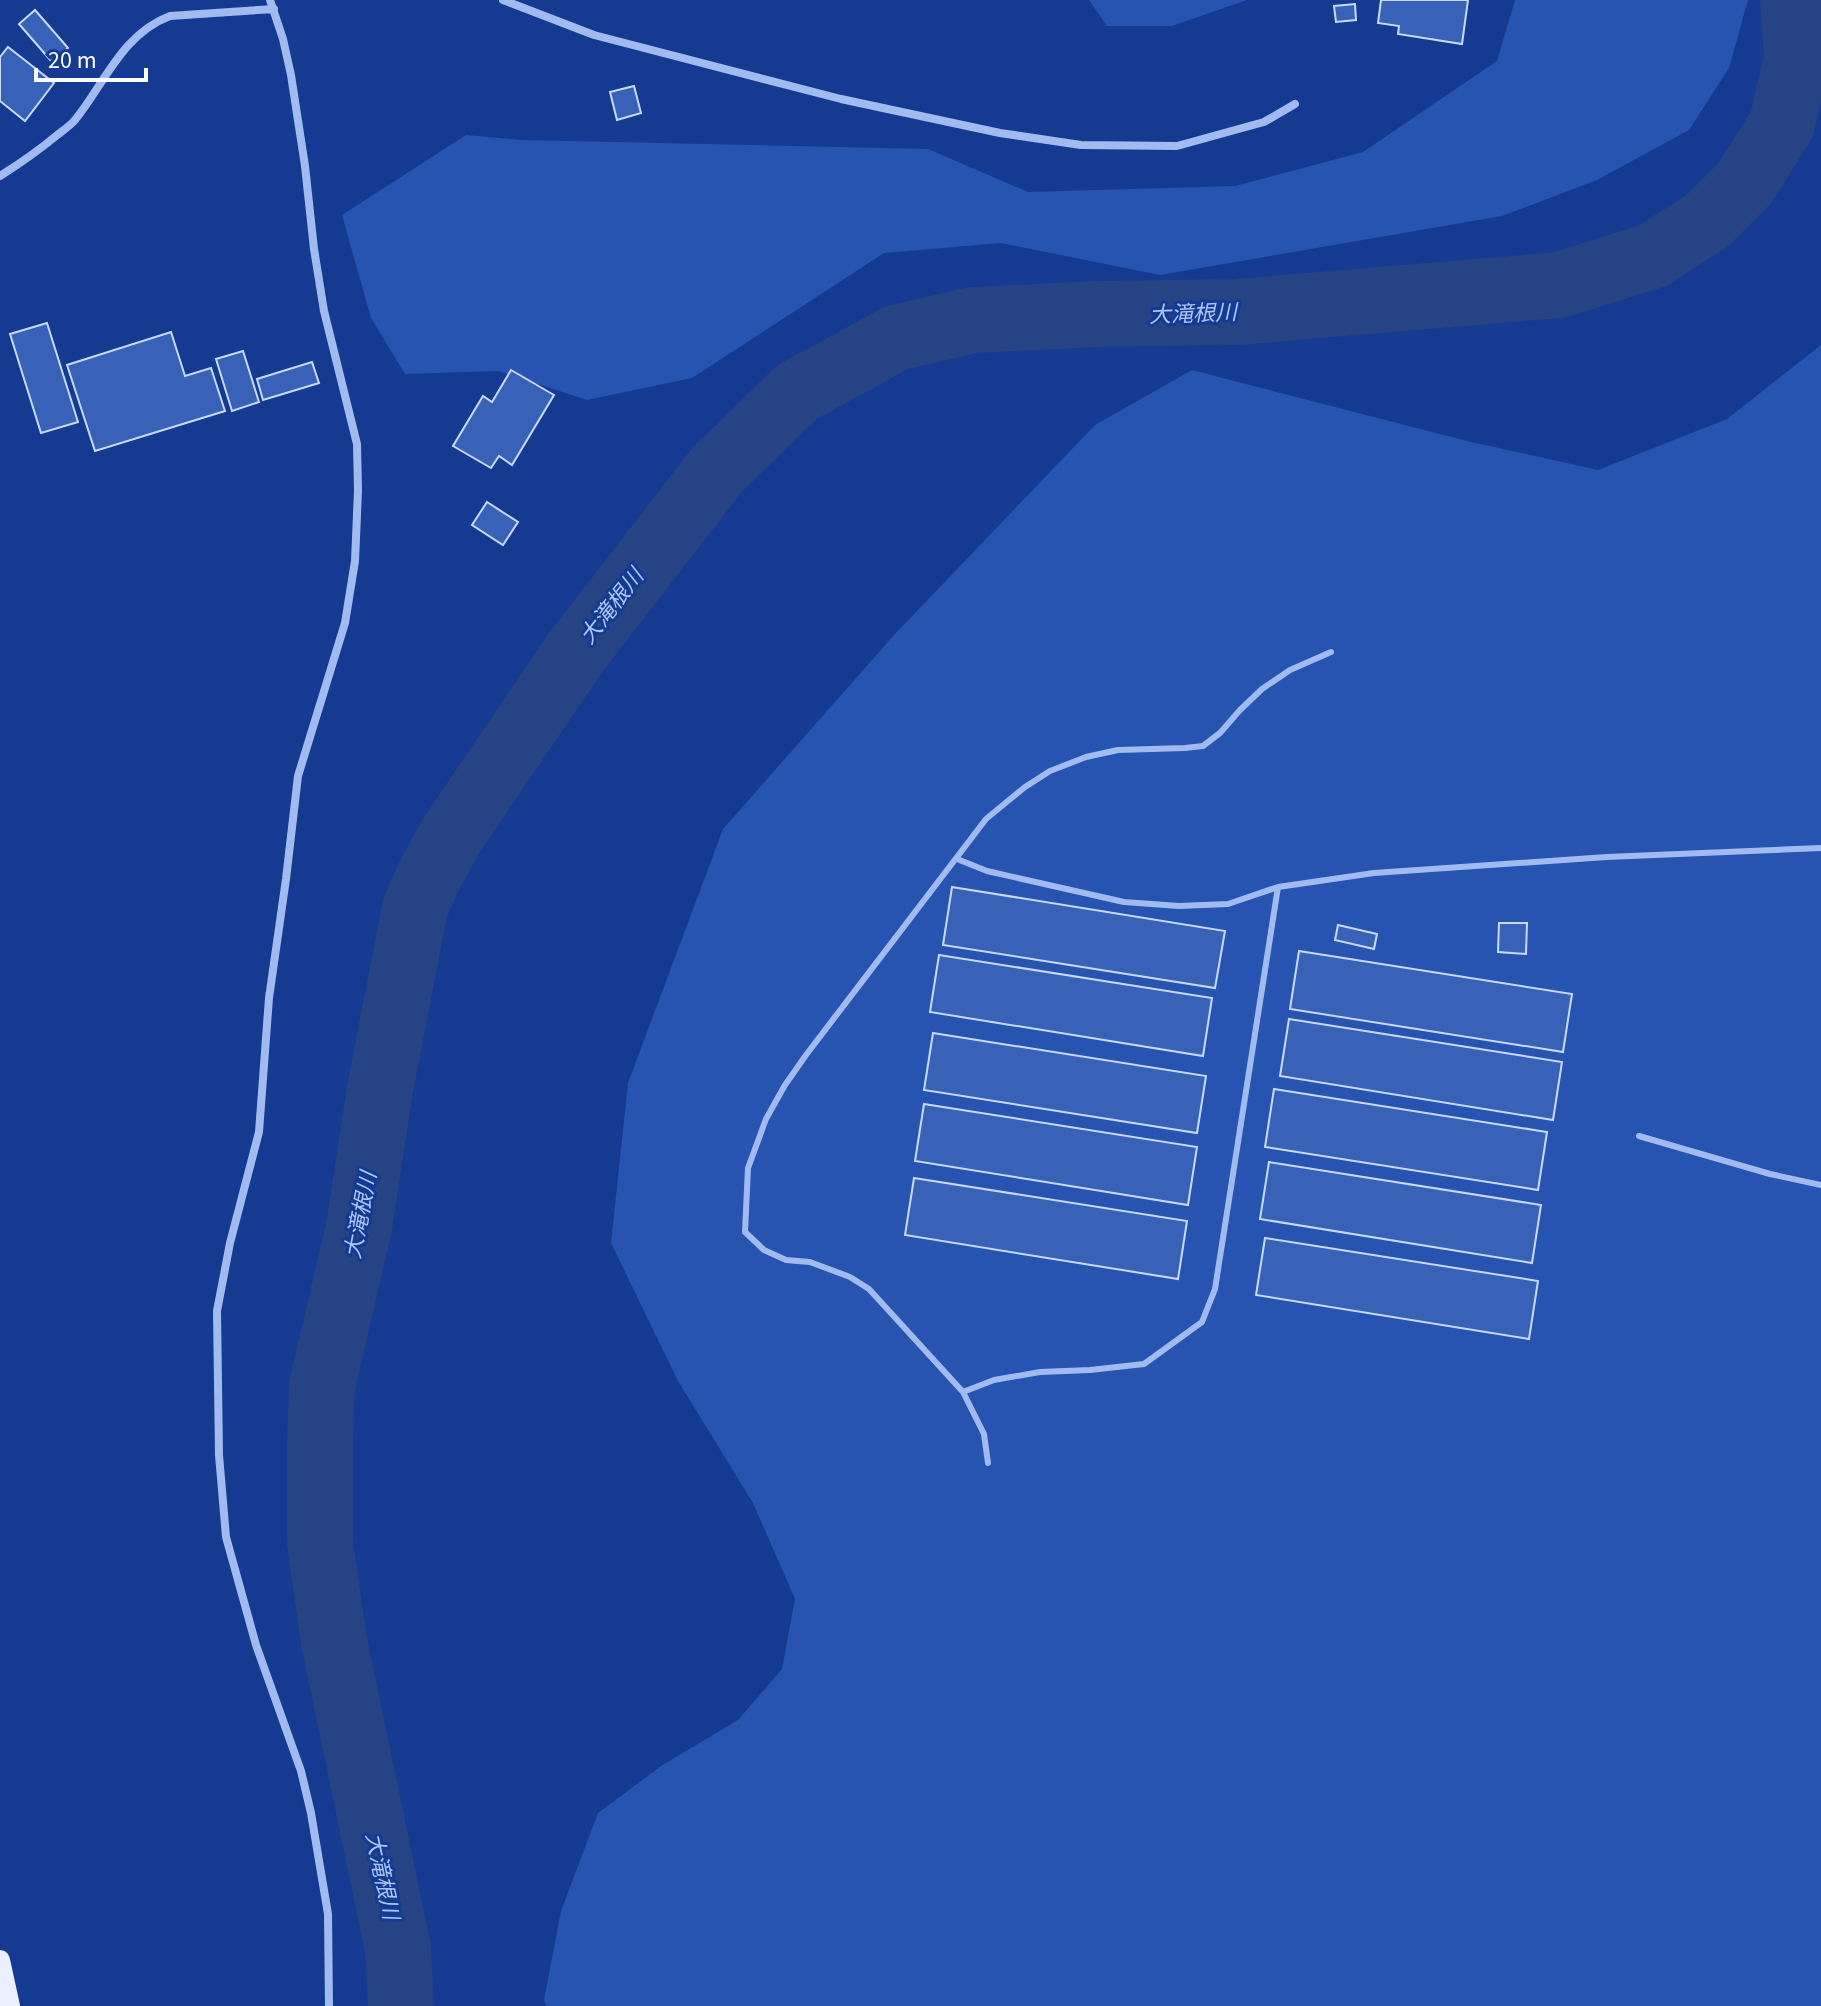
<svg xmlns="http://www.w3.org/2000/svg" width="1821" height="2006" viewBox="0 0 1821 2006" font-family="'Source Sans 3','Noto Sans JP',sans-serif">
<rect width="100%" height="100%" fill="#143b91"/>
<path fill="#2654b0" d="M1089,0H1247L1172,26H1107Z
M1515,0H1748L1729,68L1689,130L1597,180L1502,216L1160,275L1001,243L884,253L692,378L587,400L498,371L405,374L371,318L342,215L466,135L522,140L928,149L1028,192L1235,186L1363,152L1497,61Z
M1821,345V2006H546L544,2000L561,1911L598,1813L661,1766L738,1720L782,1669L795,1599L753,1503L678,1381L611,1243L628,1083L723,829L894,635L1095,425L1192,370L1467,441L1598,470L1727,419Z"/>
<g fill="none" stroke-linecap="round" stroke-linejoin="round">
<path stroke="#264384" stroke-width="66" d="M401,2006L398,1949L334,1641L320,1543V1442L322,1386L359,1227L380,1089L415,908L428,878L451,836L576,652L717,470L797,392L896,338L973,320L1099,314L1237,312L1559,285L1652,256L1707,221L1745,183L1782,124L1797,58L1793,0"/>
</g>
<path fill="#3862b8" stroke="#c8d9fc" stroke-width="2" d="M1381,0H1468L1462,44L1398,34L1399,26L1378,23Z
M1355,4L1356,20L1336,22L1334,6Z
M35,10L68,48L52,62L19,24Z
M8,47L54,83L25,121L0,101V57Z
M634,86L641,113L617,120L610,92Z
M47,323L78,422L41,433L10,334Z
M171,332L185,376L211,368L225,411L95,451L67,365Z
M243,351L259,402L232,411L216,359Z
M312,362L319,383L263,400L257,379Z
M511,370L554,395L512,465L499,456L491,468L453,446L483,396L492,402Z
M487,502L518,522L503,545L472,525Z
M952,887L1225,931L1215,988L943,945Z
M1499,923H1527L1526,954L1498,952Z
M1338,925L1377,934L1374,949L1335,940Z
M1299,951L1572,994L1563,1052L1290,1009Z
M939,955L1212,998L1203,1056L930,1012Z
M1289,1019L1562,1062L1553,1120L1280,1076Z
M933,1033L1206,1076L1197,1133L924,1090Z
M1274,1089L1547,1132L1538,1190L1265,1147Z
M924,1104L1197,1147L1188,1205L915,1161Z
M1269,1162L1541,1205L1532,1263L1260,1219Z
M914,1178L1187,1221L1178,1279L905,1235Z
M1265,1238L1538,1281L1529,1339L1256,1295Z"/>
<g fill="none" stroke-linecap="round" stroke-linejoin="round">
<path stroke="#a1bbf1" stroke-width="6" d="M957,859L987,871L1124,902L1179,906L1228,904L1278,887L1374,873L1607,857L1821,848
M1639,1136L1770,1174L1821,1185
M963,1392L994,1380L1040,1372L1090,1370L1144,1364L1202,1322L1215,1289L1278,887
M988,1463L984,1434L963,1392L869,1289L850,1277L810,1262L786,1260L764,1250L745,1232L748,1168L766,1119L785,1085L806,1055L986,819L1025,787L1050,771L1086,757L1118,750L1185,748L1203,746L1220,733L1240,710L1262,689L1290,670L1331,652"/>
<path stroke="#a1bbf1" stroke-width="8" d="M270,0L283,39L291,75L305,166L314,249L324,311L357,444L358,491L355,561L345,623L298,776L286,879L269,998L259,1132L230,1243L217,1311L219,1455L226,1537L256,1645L301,1771L311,1813L328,1914L329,2006
M503,0L594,35L841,99L1000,133L1081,145L1177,146L1264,122L1295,104
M0,176C19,164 38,151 56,136C62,131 70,126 75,120C105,83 122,34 170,16L274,9"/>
<path stroke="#ebf0ff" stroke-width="20" d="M0,1960L10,2006"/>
</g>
<g text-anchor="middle" stroke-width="6" stroke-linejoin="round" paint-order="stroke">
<g font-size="22" font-style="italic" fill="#adc6f8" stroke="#143b91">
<text transform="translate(1193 313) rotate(-2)" y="8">大滝根川</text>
<text transform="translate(611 606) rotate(-52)" y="8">大滝根川</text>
<text transform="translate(360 1215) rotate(-79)" y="8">大滝根川</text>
<text transform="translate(383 1876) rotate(78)" y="8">大滝根川</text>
</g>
</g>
<path d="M36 68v12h110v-12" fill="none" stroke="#ffffff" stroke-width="4"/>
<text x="48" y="68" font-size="24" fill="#ffffff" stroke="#143b91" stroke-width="6" paint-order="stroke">20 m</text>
</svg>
